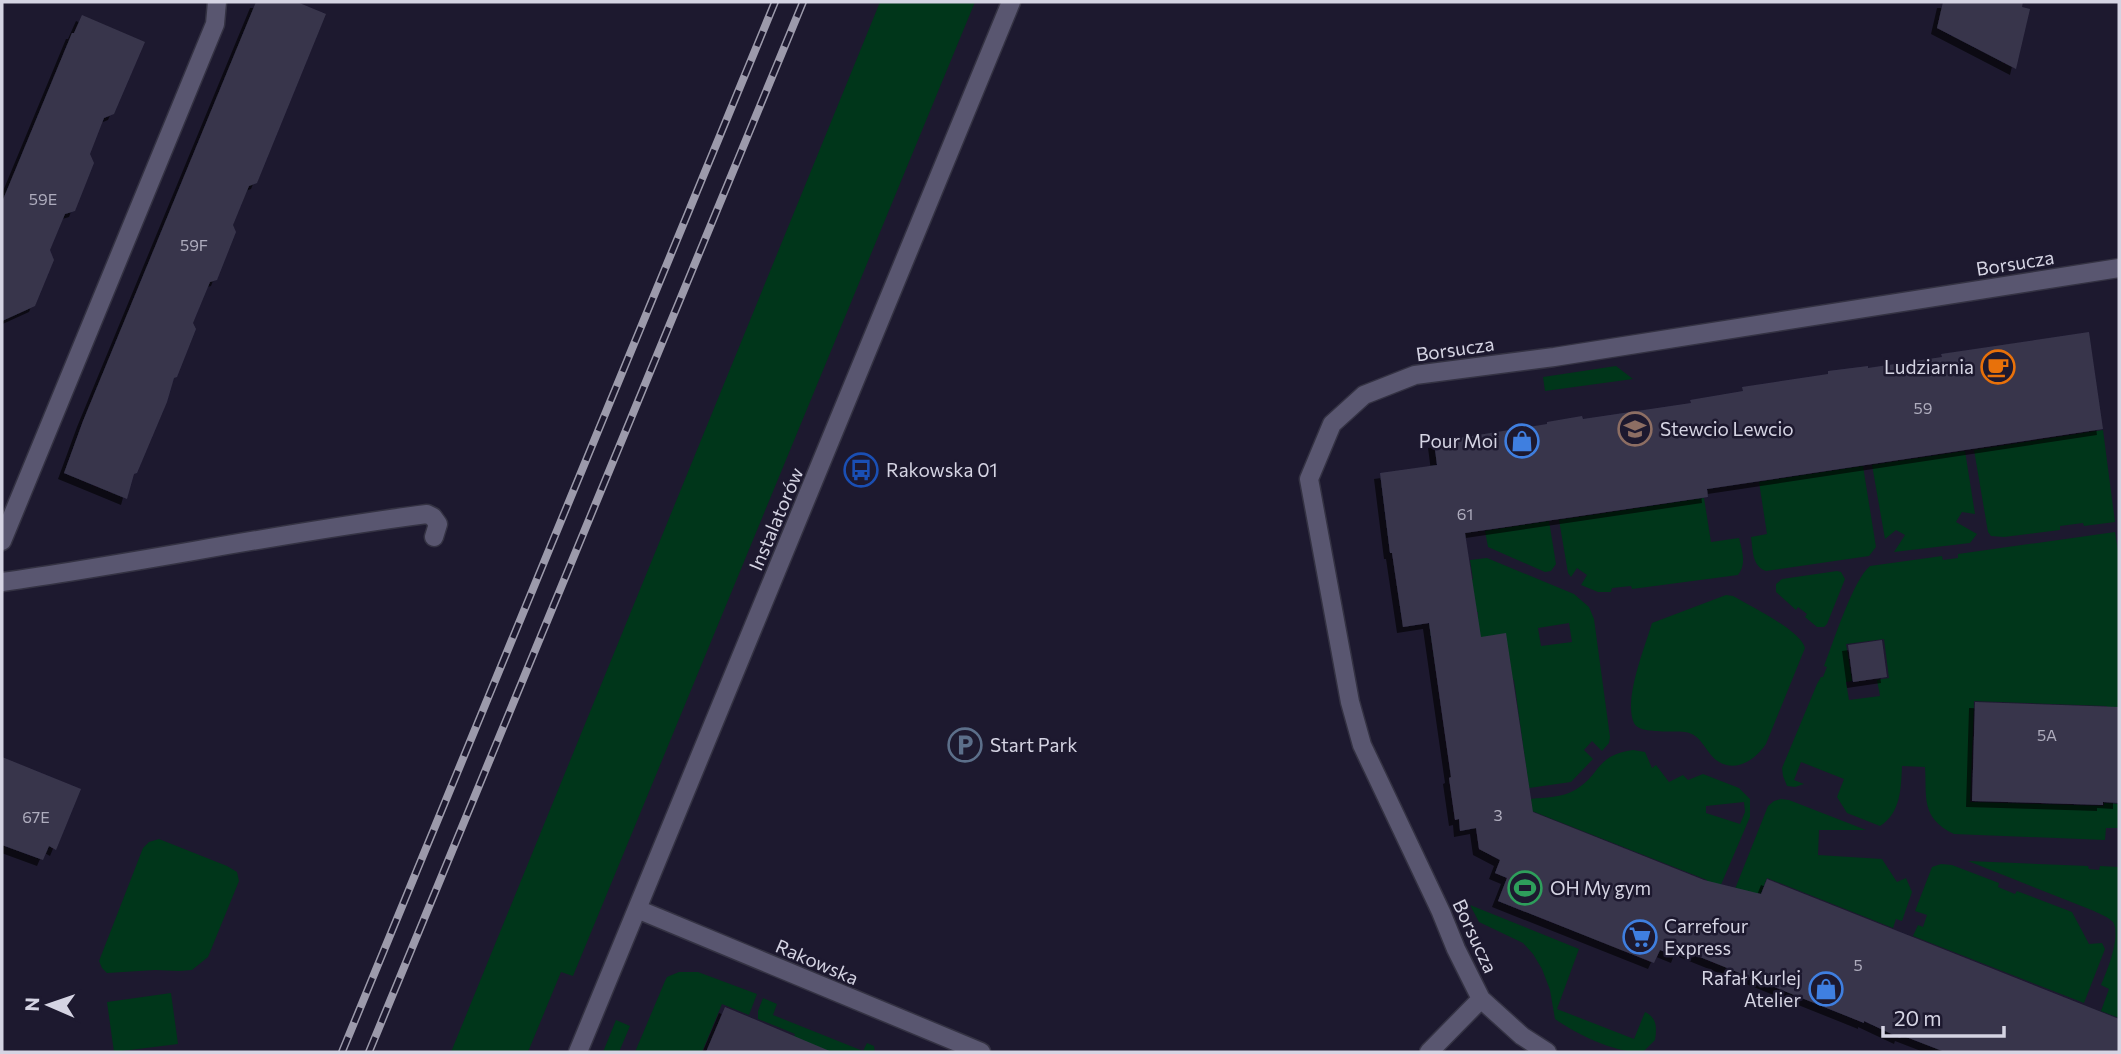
<svg xmlns="http://www.w3.org/2000/svg" width="2121" height="1054" viewBox="0 0 2121 1054" font-family="Commissioner,sans-serif">
<defs>
<filter id="shadow"><feDropShadow dx="-6" dy="6" stdDeviation="0" flood-color="#0009"/></filter>
</defs>
<rect width="100%" height="100%" fill="#1d192f"/>
<path fill="#00361a" fill-rule="evenodd" d="M880,2H975L573,976L561,972L528,1052H451Z
M1616,366L1633,379L1545,391L1543,377Z
M2103,430L2115,522L2084,526L2083,523L2060,526V530L2004,537L1991,536L1988,532L1974,450Z
M1965,451L1975,514L1962,512L1956,522L1977,534L1970,543L1894,552L1905,535L1896,530L1885,539L1872,465Z
M1863,466L1876,547L1869,556L1766,571C1752,566 1753,551 1751,537L1767,534L1759,482Z
M1704,498L1711,542L1739,538C1742,551 1747,563 1738,575L1632,589L1631,586L1612,588L1611,592H1598L1581,585L1587,575L1577,568L1571,577L1568,573L1559,520Z
M1549,521L1556,564L1551,571L1545,572L1488,547L1485,531Z
M2115,532L2119,557V641L2118,642L2119,712H2106L2107,706L1974,701L1970,802L2104,806V803L2119,804V828H2106L2105,840L1954,834C1920,818 1927,796 1925,767L1902,766C1901,788 1901,813 1880,826L1847,813L1837,797L1844,779L1801,762L1794,780L1804,784L1795,787L1787,786L1783,776L1782,768L1817,684L1821,677H1823L1827,667L1824,666C1833,643 1853,580 1870,566L1942,556L1943,560L1958,558V554ZM1884,639L1889,678L1877,680L1880,696L1849,700L1846,682L1852,681L1846,644Z
M1487,558L1574,594L1589,607L1594,619L1610,737L1609,743L1602,751L1592,741L1584,750L1593,759L1571,782L1529,788L1514,680L1500,682L1436,671L1429,624L1478,616V612H1475L1470,580L1473,579L1470,560ZM1569,623L1572,642L1541,646L1538,628Z
M1837,571L1841,572L1845,579L1827,624L1824,627H1817L1805,617L1807,614L1798,607L1796,610L1776,592V584L1782,579Z
M1726,595L1733,596C1750,606 1800,630 1805,648L1766,744C1755,760 1735,774 1716,760C1705,751 1701,734 1685,732C1673,730 1640,735 1634,723C1623,700 1645,647 1652,623Z
M1633,750L1645,752L1652,768L1656,765L1669,782L1683,775L1688,780L1703,774L1739,788L1750,799V817L1717,894L1704,888L1707,880L1532,811L1531,799C1545,797 1562,798 1575,790C1601,775 1595,755 1633,750ZM1744,802L1745,812L1740,824L1706,813V806Z
M1781,799L1789,800L1866,830H1819L1818,855L1882,859L1897,882L1906,878L1912,892L1902,921L1896,919L1893,928L1767,878L1754,910L1731,899L1768,806L1774,801Z
M159,839L227,866L237,872L239,881L208,957L192,970L179,971L155,970L107,973L102,968L99,961L143,848L149,842Z
M1968,861L2088,866L2089,869L2099,870L2100,866L2119,867V1018L2101,1011L2109,989L2101,985C2108,969 2121,936 2113,922C2108,917 2100,914 2094,911Z
M1941,864L1952,865L1999,883L1998,887L2015,894L2017,891L2072,912L2089,944L2102,943L2105,949L2084,1003L1913,936L1918,925L1923,927L1927,915L1915,911L1932,867Z
M1470,905L1579,949L1557,1009L1634,1039L1645,1012C1657,1018 1657,1027 1655,1040L1643,1052C1617,1054 1576,1034 1555,1019L1550,990L1542,969L1533,954L1523,943L1479,922Z
M679,972H698L757,994L749,1015L722,1004L702,1052H635L665,981L667,977Z
M171,993L178,1044L114,1052L107,1002Z
M763,998L777,1004L773,1015L863,1051L867,1043L874,1046L875,1052H788L795,1034L758,1019V1011Z
M616,1020L630,1026L619,1052H603Z"/>
<path fill="#38354c" filter="url(#shadow)" d="M256,2H297L326,14L257,183L249,186L233,225L236,232L217,280L210,282L193,323L196,329L177,377L174,378L167,402L137,473L134,474L127,499L64,473L83,421Z
M1943,2H2023L2022,7L2030,9L2016,69L1937,28Z
M82,15L145,42L114,114L104,118L90,154L94,163L75,211L65,214L50,250L54,260L35,306L2,321V202L72,33H74Z
M2089,332L2103,429L1707,489L1708,497L1465,533L1481,637L1506,633L1533,812L1704,880L1761,894L1767,879L2119,1019V1052H1945L1901,1035L1900,1038L1864,1021V1023L1680,949L1677,957L1660,950L1654,963L1498,901L1507,878L1495,873L1500,860L1479,849L1476,828L1460,831L1459,819L1455,820L1449,778L1451,777L1429,623L1403,627L1392,553H1390L1380,473L1437,465L1434,442L1547,424V422L1582,416L1583,419L1691,403L1690,400L1743,391L1742,387L1828,374V371L1868,366V368L1942,357L1941,354Z
M1882,640L1887,677L1853,682L1848,645Z
M1975,702L2119,707V803L2103,802V805L1972,801Z
M2,757L81,789L56,850L49,846L43,860L2,845Z
M725,1007L754,1019L832,1052H706Z"/>
<g fill="none" stroke-linecap="round" stroke-linejoin="round">
<defs>
<path id="minor" d="M2,541L215,24L217,2
M2,582C144,562 285,532 427,514L433,517L438,524L434,537
M637,909L981,1052
M578,1052L1011,2
M1429,1052L1481,999
M1547,1052L1522,1036L1481,999L1456,949L1441,912L1362,745L1350,702L1309,479L1332,424L1364,395L1415,375L1554,357L2119,268"/>
</defs>
<use href="#minor" stroke="#343243" stroke-width="21"/>
<use href="#minor" stroke="#595670" stroke-width="18"/>
<defs>
<path id="rail" d="M342,1052L775,2
M369,1052L803,2"/>
</defs>
<use href="#rail" stroke="#9c9aab" stroke-width="8"/>
<use href="#rail" stroke="#1d192f" stroke-width="5" stroke-dasharray="16" stroke-linecap="butt"/>
</g>
<defs>
<symbol id="cafe-ring" viewBox="-11 -11 22 22"><circle r="9.5" fill="#1d192f" stroke="#e8710a" stroke-width="1.5"/><path d="M-5.5-4.5H6V0H3Q3 3.5 0 3.5H-2.5Q-5.5 3.5-5.5 0ZM3-3.2v2h1.7v-2ZM-6 4.5H4V6H-6Z" fill="#e8710a"/></symbol>
<symbol id="school-ring" viewBox="-11 -11 22 22"><circle r="9.5" fill="#1d192f" stroke="#8d6e63" stroke-width="1.5"/><path d="M0-5L7-2L0 1L-7-2ZM-4 1L0 2.5L4 1V4Q0 6-4 4Z" fill="#8d6e63"/></symbol>
<symbol id="shop-ring" viewBox="-11 -11 22 22"><circle r="9.5" fill="#1d192f" stroke="#3f7fe0" stroke-width="1.5"/><path d="M-5-2.5h2.3a2.7 3.5 0 0 1 5.4 0H5L5.5 6h-11ZM-1.5-2.5h3a1.5 2.3 0 0 0-3 0Z" fill="#3f7fe0"/></symbol>
<symbol id="bus-ring" viewBox="-11 -11 22 22"><circle r="9.5" fill="#1d192f" stroke="#1a4fb4" stroke-width="1.5"/><path d="M-5-6H5V4H4V6H2V4H-2V6H-4V4H-5ZM-3.5-4V0h7V-4ZM-3.5 1.2v1.5H-2V1.2ZM2 1.2v1.5H3.5V1.2Z" fill="#1a4fb4"/></symbol>
<symbol id="parking-ring" viewBox="-11 -11 22 22"><circle r="9.5" fill="#1d192f" stroke="#5c6f8a" stroke-width="1.5"/><path d="M-3.5-5.5H1a3.5 3.5 0 0 1 0 7H-1V5.5H-3.5ZM-1-3.4V-.6H.8a1.4 1.4 0 0 0 0-2.8Z" fill="#5c6f8a"/></symbol>
<symbol id="stadium-ring" viewBox="-11 -11 22 22"><circle r="9.5" fill="#1d192f" stroke="#2e9e5b" stroke-width="1.5"/><path d="M0-5a6.5 5 0 1 0 0 10a6.5 5 0 1 0 0-10ZM-3.5-1.8h7v3.6h-7Z" fill="#2e9e5b"/></symbol>
<symbol id="supermarket-ring" viewBox="-11 -11 22 22"><circle r="9.5" fill="#1d192f" stroke="#3f7fe0" stroke-width="1.5"/><path d="M-6-5.5h2.5l.6 2H6L4.5 2H-2.5L-4.4-4H-6ZM-1.5 3.2a1.3 1.3 0 1 0 .1 0ZM3 3.2a1.3 1.3 0 1 0 .1 0Z" fill="#3f7fe0"/></symbol>
</defs>
<g fill-rule="evenodd">
<use href="#cafe-ring" x="1979" y="348" width="38" height="38"/>
<use href="#school-ring" x="1616" y="410" width="38" height="38"/>
<use href="#shop-ring" x="1503" y="422" width="38" height="38"/>
<use href="#bus-ring" x="842" y="451" width="38" height="38"/>
<use href="#parking-ring" x="946" y="726" width="38" height="38"/>
<use href="#stadium-ring" x="1506" y="869" width="38" height="38"/>
<use href="#supermarket-ring" x="1621" y="918" width="38" height="38"/>
<use href="#shop-ring" x="1807" y="970" width="38" height="38"/>
</g>
<g text-anchor="middle" stroke-width="5" stroke-linejoin="round" paint-order="stroke">
<g font-size="16" fill="#aeacbd">
<text x="43" y="205">59E</text>
<text x="194" y="251">59F</text>
<text x="1923" y="414">59</text>
<text x="1465" y="520">61</text>
<text x="2047" y="741">5A</text>
<text x="1498" y="821">3</text>
<text x="36" y="823">67E</text>
<text x="1858" y="971">5</text>
</g>
<g font-size="19" fill="#d5d4e3" stroke="#1d192f">
<text transform="translate(2015 263) rotate(-9)" y="7">Borsucza</text>
<text transform="translate(1455 349) rotate(-8)" y="7">Borsucza</text>
<text transform="translate(776 519) rotate(-67)" y="7">Instalatorów</text>
<text transform="translate(1475 936) rotate(65)" y="7">Borsucza</text>
<text transform="translate(817 962) rotate(23)" y="7">Rakowska</text>
</g>
<g font-size="19" fill="#d5d4e3" stroke="#1d192f" text-anchor="start">
<text x="1974" y="374" text-anchor="end">Ludziarnia</text>
<text x="1660" y="436">Stewcio Lewcio</text>
<text x="1498" y="448" text-anchor="end">Pour Moi</text>
<text x="886" y="477">Rakowska 01</text>
<text x="990" y="752">Start Park</text>
<text x="1550" y="895">OH My gym</text>
<text x="1664" y="933">Carrefour<tspan x="1664" dy="22">Express</tspan></text>
<text x="1801" y="985" text-anchor="end">Rafał Kurlej<tspan x="1801" dy="22">Atelier</tspan></text>
</g>
</g>
<rect width="2121" height="1054" fill="none" stroke="#d5d4e3" stroke-width="7"/>
<g transform="translate(49 1005) rotate(272)" stroke="#1d192f" stroke-width="5" paint-order="stroke">
<path d="M0-5L12 26L0 18L-12 26Z" fill="#d5d4e3"/>
<text y="-10" font-size="19" font-weight="bold" text-anchor="middle" fill="#d5d4e3">N</text>
</g>
<path d="M1883 1026v10h121v-10" fill="none" stroke="#d5d4e3" stroke-width="3.5"/>
<text x="1894" y="1026" font-size="21" fill="#d5d4e3" stroke="#1d192f" stroke-width="5" paint-order="stroke">20 m</text>
</svg>
